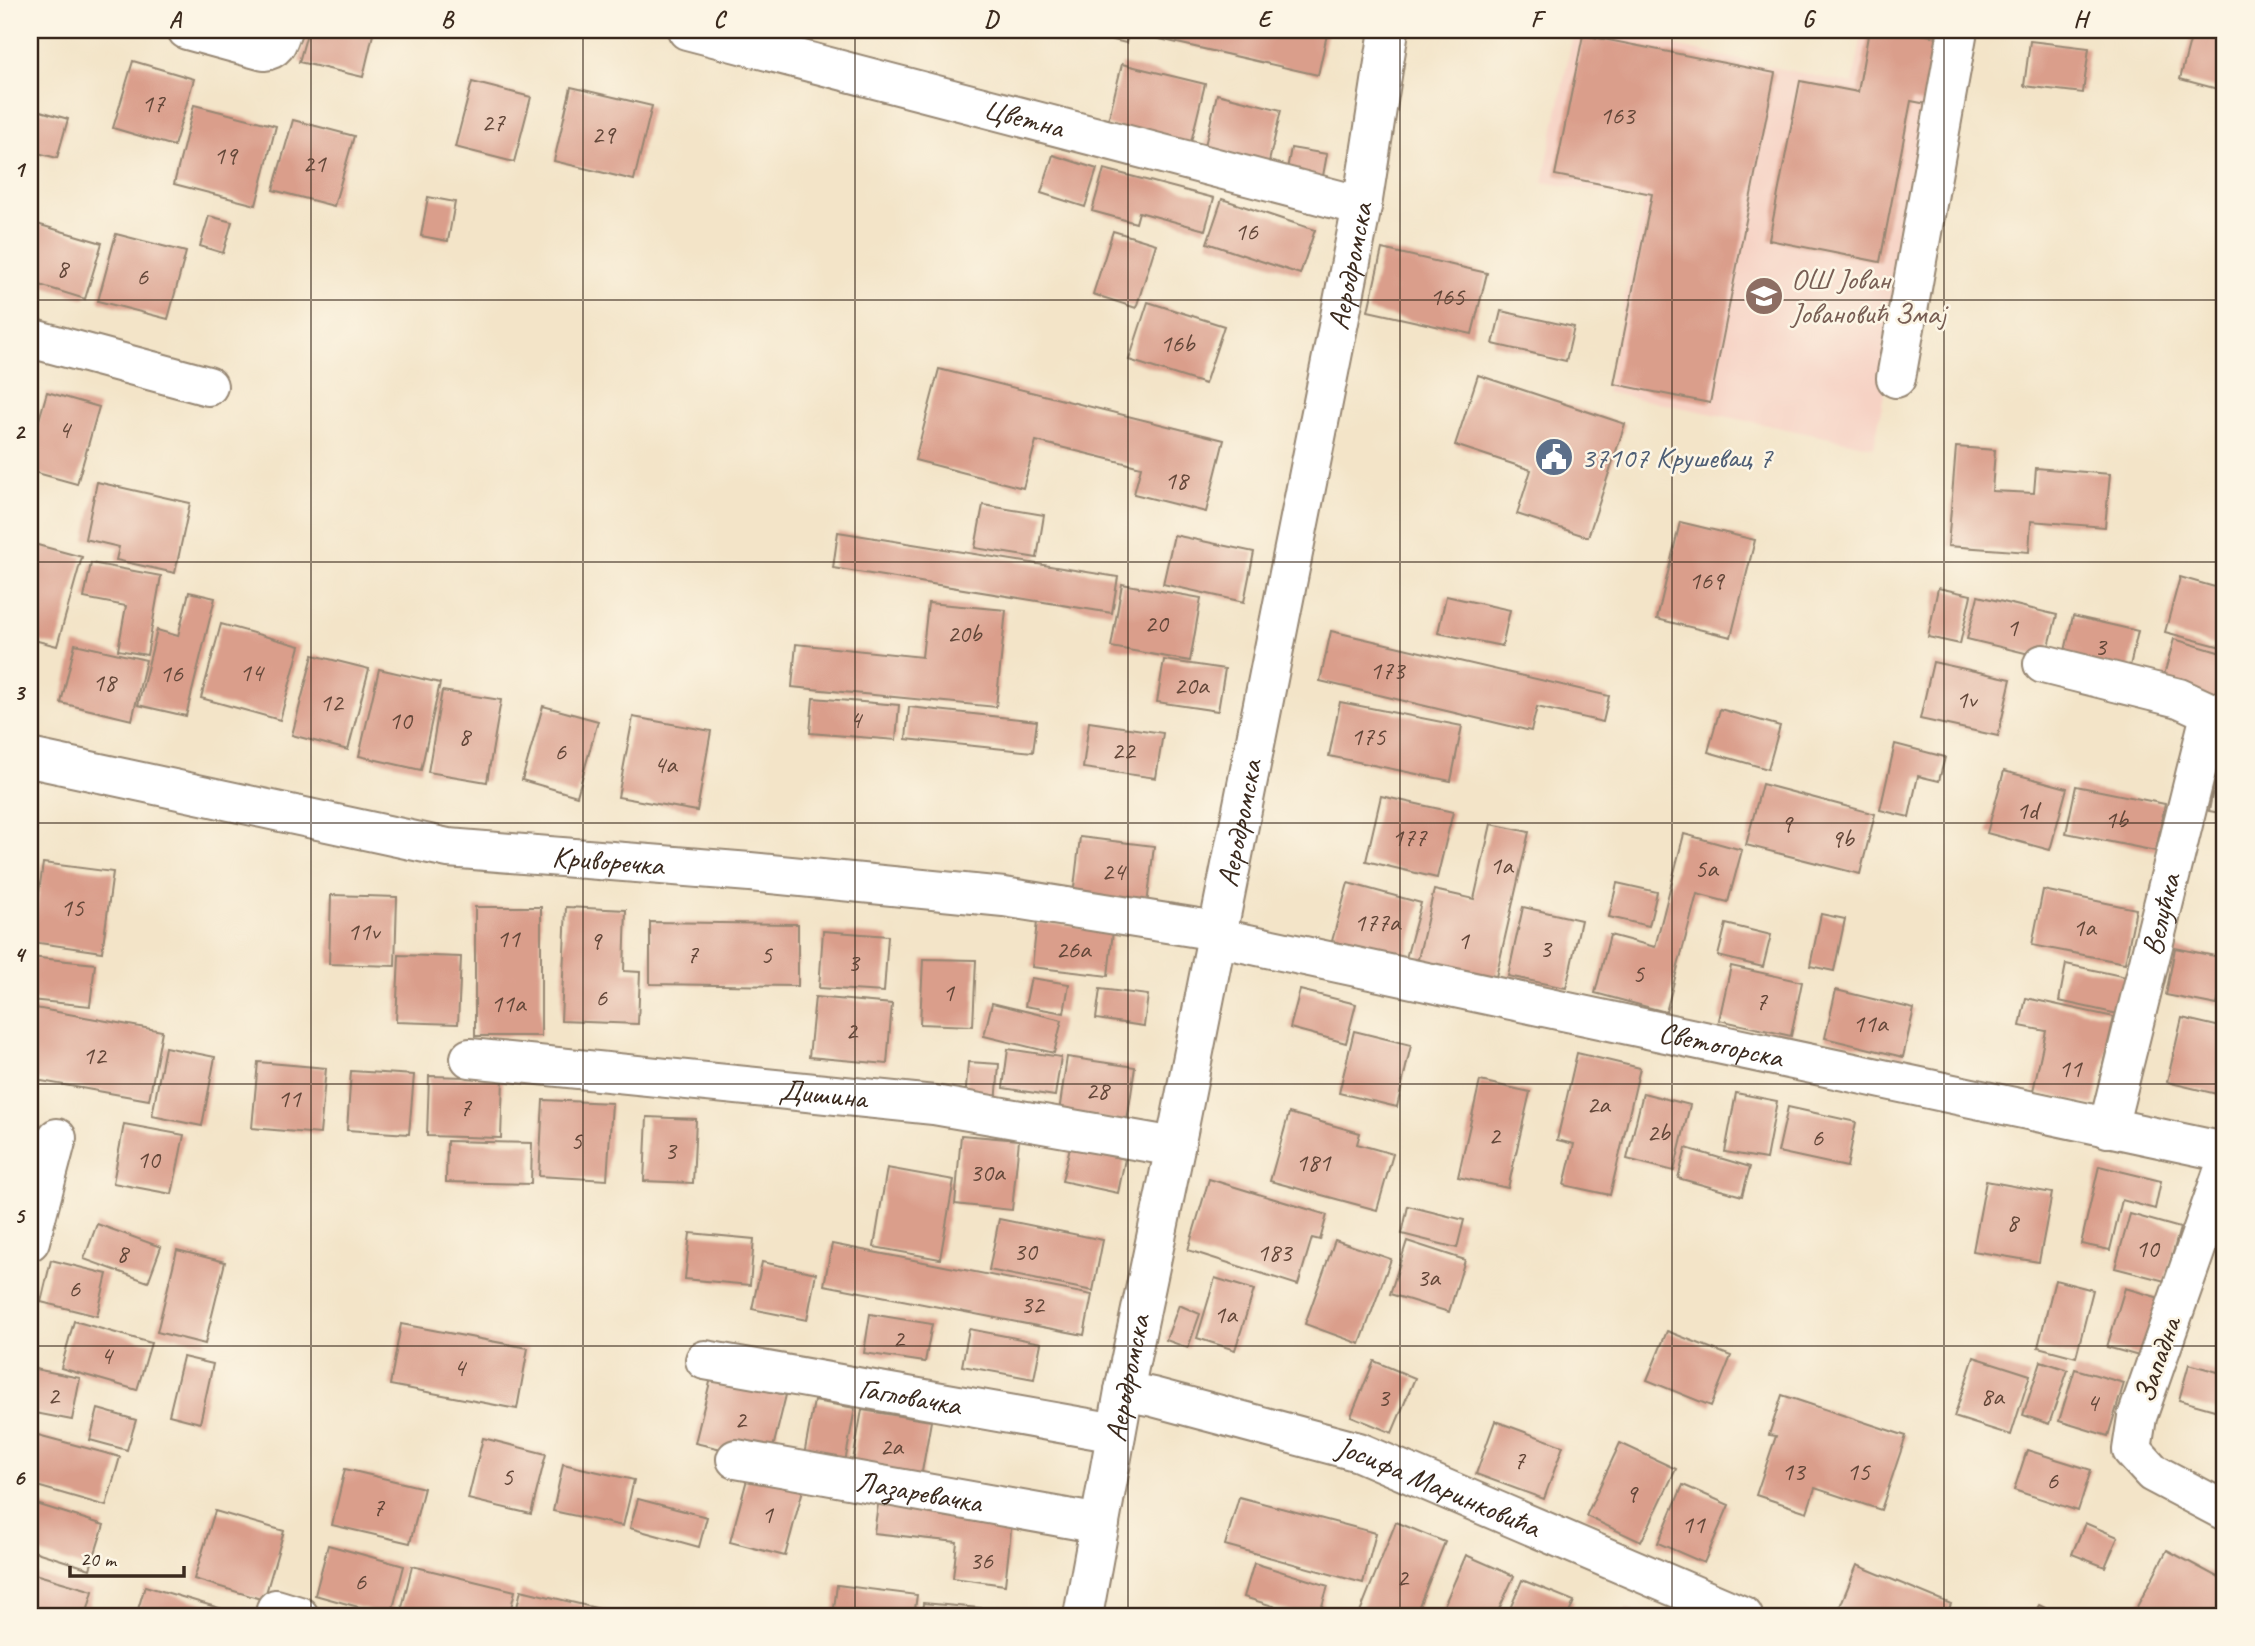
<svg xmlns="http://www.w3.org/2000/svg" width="2255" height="1646" viewBox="0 0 2255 1646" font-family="Caveat,sans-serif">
<rect width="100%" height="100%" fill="#fcf5e5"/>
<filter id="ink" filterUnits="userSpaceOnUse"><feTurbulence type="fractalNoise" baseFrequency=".0143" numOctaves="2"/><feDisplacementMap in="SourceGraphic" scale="14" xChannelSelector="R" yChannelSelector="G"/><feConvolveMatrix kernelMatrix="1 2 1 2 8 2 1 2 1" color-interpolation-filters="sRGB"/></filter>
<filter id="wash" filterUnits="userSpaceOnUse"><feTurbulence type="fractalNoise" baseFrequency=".00686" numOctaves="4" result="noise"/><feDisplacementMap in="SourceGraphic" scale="28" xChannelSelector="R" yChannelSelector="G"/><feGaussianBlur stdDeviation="1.57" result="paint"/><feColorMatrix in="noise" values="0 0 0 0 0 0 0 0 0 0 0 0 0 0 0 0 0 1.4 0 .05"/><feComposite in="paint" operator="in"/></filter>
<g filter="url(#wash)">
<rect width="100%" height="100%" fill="#f3e4c8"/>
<path fill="#f6d2c4" d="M1574,30H1599L1853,84L1863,30H1930L1952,34L1874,447L1606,392L1644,200L1543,182Z"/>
<g id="blocks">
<path fill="#da9e8b" d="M308,30H374L363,77L299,62Z
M1073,30H1328L1318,75L1129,32L1126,43Z
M1869,30H1895L1944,38L1932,105L1911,101L1880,262L1769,240L1800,81L1858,92Z
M2193,30H2225V91L2180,79Z
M1583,35L1775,73L1710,403L1614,384L1652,194L1555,175Z
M2030,41L2089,48L2083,93L2024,86Z
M133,61L194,79L174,146L113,128Z
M1122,64L1205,84L1190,146L1107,125Z
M472,82L531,97L514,162L455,147Z
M571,87L652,106L634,180L554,161Z
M1217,94L1281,110L1268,166L1204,150Z
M2225,98V129L2216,127Z
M194,105L276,126L256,205L174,184Z
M30,108L68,119L57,158L30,151Z
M293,120L354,136L334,206L273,190Z
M1291,148L1327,154L1321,187L1285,180Z
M1053,155L1097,169L1085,207L1041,193Z
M1104,169L1214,198L1205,230L1139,212L1136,223L1092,211Z
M428,197L455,202L448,241L421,236Z
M1222,199L1315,230L1300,274L1207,243Z
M209,216L232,222L223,253L200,246Z
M30,222L102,243L85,299L30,282Z
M1113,231L1156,244L1136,308L1093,294Z
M116,234L186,252L168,319L98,301Z
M1382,249L1487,273L1472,334L1368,311Z
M1148,302L1224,326L1205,384L1129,360Z
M1501,311L1574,327L1566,361L1493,344Z
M939,369L1224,440L1206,512L1134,494L1141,467L1036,441L1023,488L915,460Z
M1478,375L1625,424L1588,537L1517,514L1531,470L1455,445Z
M47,392L99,407L77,484L30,471V451Z
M1956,447L1995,450L1992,491L2034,493L2036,468L2110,474L2105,527L2031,521L2029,552L1948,546Z
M97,482L190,503L175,573L116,560L119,547L85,539Z
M983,505L1044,515L1037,558L975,548Z
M1680,522L1755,540L1731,637L1657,619Z
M838,532L1118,577L1112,613L833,568Z
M1174,535L1254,552L1244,602L1163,584Z
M30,543L82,557L57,646L30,639Z
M91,563L161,576L147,655L118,650L126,606L84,598Z
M2180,577L2225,590V648L2165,632Z
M1122,584L1201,598L1190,661L1111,647Z
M1938,588L1971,595L1960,644L1928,637Z
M189,592L215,598L186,716L138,705L157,630L178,636Z
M1446,596L1510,610L1502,646L1438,633Z
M1978,596L2057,615L2046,658L1967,639Z
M928,603L1006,610L996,707L792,687L796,644L922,657Z
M2073,616L2138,631L2128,675L2063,660Z
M221,624L300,646L280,720L201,698Z
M1331,631L1609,696L1603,722L1537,707L1531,731L1320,681Z
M2174,639L2225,654V675L2218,701L2161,686Z
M75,644L146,660L132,720L61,703Z
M313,655L369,669L348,750L292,735Z
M1164,660L1225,669L1218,711L1157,702Z
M1933,662L2011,679L1998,736L1920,719Z
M379,669L440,683L421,770L359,756Z
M442,691L501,700L487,782L428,772Z
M30,698L36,700L31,718H30Z
M813,698L899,705L896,740L810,733Z
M1340,702L1462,726L1451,781L1329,756Z
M543,706L598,721L577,796L522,780Z
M909,707L1037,721L1033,752L906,739Z
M1720,709L1780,726L1768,769L1708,752Z
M633,717L711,731L697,811L618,797Z
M1089,722L1163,733L1156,778L1083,768Z
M1895,744L1945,757L1939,781L1918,776L1909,817L1880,810Z
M2217,769L2225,771V814L2209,811Z
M2004,771L2067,788L2050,850L1987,833Z
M1762,784L1875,814L1860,874L1746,845Z
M2076,786L2165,804L2156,851L2066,833Z
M30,787H33L32,814H30Z
M1381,796L1453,812L1437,878L1366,861Z
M1491,824L1529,832L1493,990L1415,972L1434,890L1474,899Z
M1684,834L1742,850L1728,902L1697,894L1666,1012L1595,993L1610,935L1655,947Z
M1080,837L1154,846L1147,905L1073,896Z
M43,863L113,872L102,952L32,942Z
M1348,883L1421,903L1405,962L1332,941Z
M1617,883L1657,892L1649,926L1609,917Z
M2043,890L2136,909L2125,963L2032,945Z
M331,895L397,897L395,966L329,964Z
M475,907H541V1036H475Z
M566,907L626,910L624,971L640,972L638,1024L561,1021Z
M1523,907L1581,920L1566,988L1508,976Z
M1821,914L1845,919L1834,971L1810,966Z
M650,922L798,924V986L650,984Z
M1037,922L1113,931L1108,976L1032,967Z
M1726,924L1771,935L1763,967L1718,956Z
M823,931L888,936L884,992L819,988Z
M2175,948L2225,958V969L2217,1005L2166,995Z
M399,955L461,957L458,1024L396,1022Z
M30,957L95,964L90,1006L30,1000Z
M923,959L976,960L973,1026L920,1024Z
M2066,964L2126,977L2118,1014L2059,1001Z
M1731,966L1802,982L1791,1036L1719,1020Z
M1031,978L1069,984L1064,1013L1025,1006Z
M1100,989L1148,995L1144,1026L1096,1019Z
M1300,990L1356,1004L1346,1043L1290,1028Z
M1836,990L1914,1009L1903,1057L1825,1038Z
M815,997L892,1004L887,1064L809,1057Z
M2026,998L2114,1017L2094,1105L2033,1091L2046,1031L2020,1026Z
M992,1003L1062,1020L1054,1053L984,1036Z
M30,1007L162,1031L149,1100L30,1079Z
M2182,1018L2225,1028V1096L2167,1082Z
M1354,1031L1411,1045L1397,1107L1339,1093Z
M165,1047L215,1057L202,1126L152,1116Z
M1008,1049L1061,1057L1055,1096L1003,1088Z
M1577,1053L1640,1068L1610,1195L1564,1185L1574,1144L1557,1140Z
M1067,1057L1135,1067L1127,1122L1059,1112Z
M258,1062L326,1068L320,1134L252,1128Z
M968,1062L999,1064L996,1106L965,1103Z
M351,1071L414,1075L409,1134L347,1130Z
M429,1076L503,1078L501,1138L427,1136Z
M1480,1081L1530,1092L1508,1188L1458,1177Z
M1643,1093L1690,1105L1674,1171L1627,1159Z
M1736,1093L1777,1101L1766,1159L1725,1152Z
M543,1100L612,1103L607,1180L539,1176Z
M1788,1107L1856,1122L1847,1167L1778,1152Z
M1289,1113L1360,1133L1357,1144L1393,1154L1377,1210L1270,1181Z
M647,1117L696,1119L693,1183L644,1181Z
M124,1124L184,1135L172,1194L113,1183Z
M961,1135L1019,1140L1012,1210L955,1204Z
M447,1141L532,1143L531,1184L446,1182Z
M1070,1147L1125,1159L1118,1193L1062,1181Z
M1686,1148L1750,1167L1742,1196L1678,1178Z
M2099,1166L2161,1181L2155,1209L2122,1200L2110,1250L2081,1244Z
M887,1168L954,1180L940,1259L874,1247Z
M1209,1179L1327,1215L1320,1240L1312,1238L1298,1285L1188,1250Z
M1986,1181L2052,1193L2039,1262L1973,1251Z
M1408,1206L1464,1220L1457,1248L1402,1234Z
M2130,1214L2180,1228L2165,1281L2115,1268Z
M999,1219L1103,1240L1093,1291L989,1270Z
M97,1224L161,1247L148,1282L84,1259Z
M690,1233L754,1239L750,1285L685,1279Z
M1335,1240L1391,1259L1360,1344L1305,1324Z
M1407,1241L1465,1260L1449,1312L1390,1294Z
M832,1244L1092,1295L1084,1335L824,1285Z
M177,1250L225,1262L205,1344L157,1332Z
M51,1260L107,1274L97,1316L41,1302Z
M762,1262L816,1273L807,1320L752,1309Z
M1215,1278L1254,1290L1235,1350L1197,1338Z
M2055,1280L2093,1290L2076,1357L2038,1347Z
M2125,1288L2163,1299L2146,1358L2107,1347Z
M1179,1305L1200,1314L1188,1348L1166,1340Z
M870,1314L932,1324L925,1362L864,1353Z
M74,1321L151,1343L137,1390L61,1368Z
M401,1324L528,1348L517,1409L390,1385Z
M969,1329L1041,1343L1034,1379L962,1366Z
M1667,1331L1731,1356L1711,1406L1647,1380Z
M183,1357L213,1364L200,1423L169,1415Z
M1974,1357L2030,1375L2011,1435L1954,1417Z
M1374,1361L1415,1378L1392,1433L1351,1416Z
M2041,1361L2068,1370L2049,1424L2023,1415Z
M2189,1364L2225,1374V1413L2179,1400Z
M30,1368L80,1378L72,1420L30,1412Z
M2075,1369L2124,1383L2108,1436L2059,1421Z
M711,1378L786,1395L770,1460L695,1443Z
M1782,1395L1906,1436L1881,1510L1815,1488L1807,1512L1756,1495L1776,1436L1769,1435Z
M814,1401L855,1408L844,1468L803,1461Z
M98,1409L136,1420L127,1450L90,1440Z
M862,1410L931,1421L920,1483L851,1471Z
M1495,1421L1563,1446L1544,1499L1476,1474Z
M38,1435L120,1457L106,1506L30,1484V1463Z
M483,1438L546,1454L531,1514L468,1499Z
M1620,1443L1676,1469L1641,1542L1586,1516Z
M2027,1450L2091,1470L2078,1511L2014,1490Z
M563,1464L634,1480L623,1526L553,1511Z
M345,1469L424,1488L410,1543L332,1525Z
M749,1472L804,1486L785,1556L730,1542Z
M1683,1485L1729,1505L1704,1563L1658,1543Z
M879,1497L1013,1512L1005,1585L953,1578L957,1542L874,1533Z
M1239,1497L1376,1533L1363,1583L1225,1545Z
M638,1499L707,1517L699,1547L630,1528Z
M30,1502L104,1525L90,1569L30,1550Z
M215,1511L284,1531L264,1600L194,1579Z
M1396,1522L1445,1542L1415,1616H1369L1360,1612Z
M2085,1523L2118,1537L2105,1567L2072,1554Z
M328,1545L404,1566L391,1616L315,1595Z
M2167,1550L2225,1581V1616H2132Z
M1466,1555L1514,1576L1496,1616H1462L1443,1608Z
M1254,1563L1328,1586L1319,1616H1305L1244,1597Z
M1857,1565L1951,1604L1946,1616H1836Z
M412,1566L515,1591L509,1616H400Z
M31,1573L93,1591L86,1616H30Z
M1522,1580L1574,1601L1568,1616H1507Z
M837,1585L917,1595L914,1616H833Z
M145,1586L246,1616H136Z
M521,1590L625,1615V1616H515Z
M923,1603L990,1609L989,1616H922Z
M2039,1605L2061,1616H2033Z
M1627,1609L1642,1616H1624Z"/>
</g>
</g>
<g filter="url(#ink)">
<use href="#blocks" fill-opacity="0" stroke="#978773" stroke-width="2"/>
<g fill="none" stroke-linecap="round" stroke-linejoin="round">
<defs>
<g id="minor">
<path d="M187,30L264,51C277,50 278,40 282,30"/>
<path id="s1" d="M687,30L1362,206"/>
<path d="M30,338L208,386"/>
<path d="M1896,378L1958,30"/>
<path d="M2043,664L2179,698L2214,714"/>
<path id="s2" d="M30,758L448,848L750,872L1004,897L1217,931"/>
<path id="s3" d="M1216,939L1239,942L2225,1152"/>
<path id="s4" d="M470,1058L934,1105L1175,1147"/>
<path id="s5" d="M2108,1128L2207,727L2214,714L2225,709"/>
<path d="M2225,1166L2137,1417L2132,1450L2153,1473L2225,1511"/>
<path d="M30,1241L57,1138"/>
<path id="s6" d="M705,1360L1116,1433"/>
<path id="s7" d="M1124,1391L1153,1397L1359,1452L1743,1616"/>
<path id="s8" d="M736,1459L1100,1524"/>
<path d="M276,1609L299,1616"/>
<path id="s9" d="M1083,1616L1124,1391L1175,1147L1362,206L1389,30"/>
</g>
</defs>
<use href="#minor" stroke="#978773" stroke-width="42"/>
<use href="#minor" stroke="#fff" stroke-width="38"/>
</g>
</g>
<path fill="none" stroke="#3b2a1e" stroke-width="2" stroke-opacity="0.55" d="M311,30V1616M583,30V1616M855,30V1616M1128,30V1616M1400,30V1616M1672,30V1616M1944,30V1616M30,300H2225M30,562H2225M30,823H2225M30,1084H2225M30,1346H2225"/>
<defs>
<symbol id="school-disc" viewBox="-11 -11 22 22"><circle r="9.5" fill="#8d6e63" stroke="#fcf5e5"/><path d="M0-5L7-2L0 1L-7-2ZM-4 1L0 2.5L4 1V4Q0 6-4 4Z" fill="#fff"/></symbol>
<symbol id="civic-disc" viewBox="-11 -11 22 22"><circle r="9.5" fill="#5c6f8a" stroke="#fcf5e5"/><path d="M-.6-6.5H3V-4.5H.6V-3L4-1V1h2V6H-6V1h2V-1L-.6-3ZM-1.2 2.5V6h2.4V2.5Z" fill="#fff"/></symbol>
</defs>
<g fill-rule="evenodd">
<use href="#school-disc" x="1742" y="274" width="44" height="44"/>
<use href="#civic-disc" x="1532" y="435" width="44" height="44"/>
</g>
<g text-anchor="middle" stroke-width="5" stroke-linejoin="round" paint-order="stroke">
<g font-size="26" fill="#634739">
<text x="153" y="112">17</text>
<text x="1617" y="124">163</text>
<text x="493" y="131">27</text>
<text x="603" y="143">29</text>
<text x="225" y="164">19</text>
<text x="314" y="172">21</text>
<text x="1246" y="240">16</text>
<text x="62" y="277">8</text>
<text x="142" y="285">6</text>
<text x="1447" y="305">165</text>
<text x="1177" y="352">16b</text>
<text x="64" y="438">4</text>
<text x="1176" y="489">18</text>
<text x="1706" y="589">169</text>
<text x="1156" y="632">20</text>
<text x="2012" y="636">1</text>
<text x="964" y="642">20b</text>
<text x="2100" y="655">3</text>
<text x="1387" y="679">173</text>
<text x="251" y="681">14</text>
<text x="171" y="682">16</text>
<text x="104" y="691">18</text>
<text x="1191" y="694">20a</text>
<text x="1966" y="708">1v</text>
<text x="331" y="711">12</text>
<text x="855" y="728">4</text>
<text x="400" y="729">10</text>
<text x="464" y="745">8</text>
<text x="1368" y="745">175</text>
<text x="1123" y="759">22</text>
<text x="560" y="760">6</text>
<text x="665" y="773">4a</text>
<text x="2027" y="819">1d</text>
<text x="2116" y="828">1b</text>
<text x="1786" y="832">9</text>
<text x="1409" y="846">177</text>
<text x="1842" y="847">9b</text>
<text x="1501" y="874">1a</text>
<text x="1706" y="877">5a</text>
<text x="1113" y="880">24</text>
<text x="72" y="916">15</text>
<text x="1377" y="931">177a</text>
<text x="2084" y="936">1a</text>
<text x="363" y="940">11v</text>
<text x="508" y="947">11</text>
<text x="595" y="949">9</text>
<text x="1463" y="949">1</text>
<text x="1545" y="957">3</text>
<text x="1073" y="958">26a</text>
<text x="692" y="963">7</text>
<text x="766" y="963">5</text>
<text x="853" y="971">3</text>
<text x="1638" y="982">5</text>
<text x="948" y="1001">1</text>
<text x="601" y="1006">6</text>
<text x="1761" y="1010">7</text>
<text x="508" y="1012">11a</text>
<text x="1870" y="1032">11a</text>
<text x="851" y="1039">2</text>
<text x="94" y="1064">12</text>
<text x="2070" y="1077">11</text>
<text x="1097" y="1099">28</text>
<text x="289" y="1107">11</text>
<text x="1598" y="1113">2a</text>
<text x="465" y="1116">7</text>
<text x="1658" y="1141">2b</text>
<text x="1494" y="1144">2</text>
<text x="1817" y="1146">6</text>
<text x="576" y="1149">5</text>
<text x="670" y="1159">3</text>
<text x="148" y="1168">10</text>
<text x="1313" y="1171">181</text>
<text x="987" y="1181">30a</text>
<text x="2012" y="1231">8</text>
<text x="2147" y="1257">10</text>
<text x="1025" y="1260">30</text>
<text x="1274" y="1261">183</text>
<text x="122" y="1262">8</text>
<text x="1428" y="1286">3a</text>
<text x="74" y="1297">6</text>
<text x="1032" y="1313">32</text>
<text x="1225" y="1323">1a</text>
<text x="898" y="1347">2</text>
<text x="106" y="1364">4</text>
<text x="459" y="1376">4</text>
<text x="53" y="1404">2</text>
<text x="1992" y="1405">8a</text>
<text x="1383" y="1406">3</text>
<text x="2092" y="1411">4</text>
<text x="740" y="1428">2</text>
<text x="891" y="1455">2a</text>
<text x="1519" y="1469">7</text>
<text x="1793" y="1480">13</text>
<text x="1858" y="1480">15</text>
<text x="507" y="1485">5</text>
<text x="2052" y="1489">6</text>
<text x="1631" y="1502">9</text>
<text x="378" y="1516">7</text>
<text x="767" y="1523">1</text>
<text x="1693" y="1533">11</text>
<text x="981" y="1569">36</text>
<text x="1402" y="1586">2</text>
<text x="360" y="1590">6</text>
</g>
<g font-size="30" fill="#3b2a1e" stroke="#fcf5e5">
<text dy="10" stroke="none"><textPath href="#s1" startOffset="348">Цветна</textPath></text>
<text dy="10" stroke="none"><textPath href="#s9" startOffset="1376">Аеродромска</textPath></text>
<text dy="10" stroke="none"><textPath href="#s9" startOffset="808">Аеродромска</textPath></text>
<text dy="10" stroke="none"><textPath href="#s2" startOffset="588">Криворечка</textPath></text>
<text dy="10" stroke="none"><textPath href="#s5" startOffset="220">Велућка</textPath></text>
<text dy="10" stroke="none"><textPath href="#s3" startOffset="516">Светогорска</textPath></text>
<text dy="10" stroke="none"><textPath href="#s4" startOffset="355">Дишина</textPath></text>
<text transform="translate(2157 1360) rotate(-71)" y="10">Западна</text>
<text dy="10" stroke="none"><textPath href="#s9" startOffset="242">Аеродромска</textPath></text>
<text dy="10" stroke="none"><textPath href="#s6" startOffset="208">Гагловачка</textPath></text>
<text dy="10" stroke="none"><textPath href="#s7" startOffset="329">Јосифа Маринковића</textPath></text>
<text dy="10" stroke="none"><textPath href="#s8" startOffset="186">Лазаревачка</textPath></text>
</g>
<g font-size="30" fill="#785e54" stroke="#fcf5e5" text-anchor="start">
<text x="1791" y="289">ОШ Јован<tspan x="1791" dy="34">Јовановић Змај</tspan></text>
</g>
<g font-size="30" fill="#4e5e75" stroke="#fcf5e5" text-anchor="start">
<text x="1581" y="467">37107 Крушевац 7</text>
</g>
</g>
<rect width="2255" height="1646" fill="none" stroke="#fcf5e5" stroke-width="77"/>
<path d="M70 1566v10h114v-10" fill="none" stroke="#3b2a1e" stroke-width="3.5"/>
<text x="80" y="1566" font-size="21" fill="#3b2a1e" stroke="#fcf5e5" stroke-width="5" paint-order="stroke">20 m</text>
<rect x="38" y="38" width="2178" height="1570" fill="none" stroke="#3b2a1e" stroke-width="2.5"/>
<g font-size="23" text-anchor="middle" font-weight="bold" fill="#3b2a1e">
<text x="175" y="27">A</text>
<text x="447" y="27">B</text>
<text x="719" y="27">C</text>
<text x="991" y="27">D</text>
<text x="1264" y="27">E</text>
<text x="1536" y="27">F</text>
<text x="1808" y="27">G</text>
<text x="2080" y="27">H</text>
<text x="19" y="177">1</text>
<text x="19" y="439">2</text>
<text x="19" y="700">3</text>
<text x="19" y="962">4</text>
<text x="19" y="1223">5</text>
<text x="19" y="1485">6</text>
</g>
</svg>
